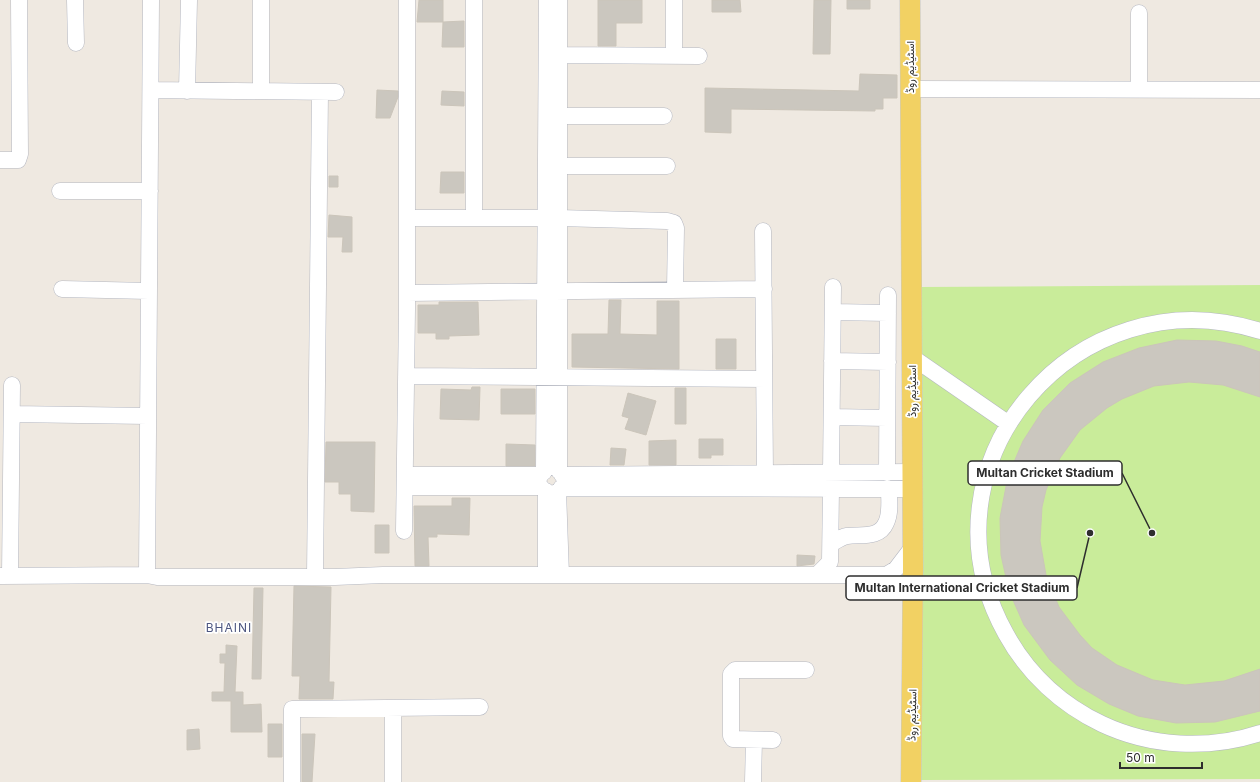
<svg xmlns="http://www.w3.org/2000/svg" width="1260" height="782" viewBox="0 0 1260 782" font-family="Inter,Vazirmatn,sans-serif">
<rect width="100%" height="100%" fill="#efe9e1"/>
<path fill="#c9ec9a" d="M1260,285V779L920,780V287Z"/>
<path fill="#cbc7bf" stroke="#cbc5ba" d="M419,0H443V22L464,21V47H442L443,22H417Z
M598,0H642V23H616V46H598Z
M712,0H740L741,12H712Z
M814,0H831L830,54H813Z
M847,0H870V9H847Z
M860,74L897,75V98H883V109H875V111L731,109V133L705,132V88L859,91Z
M377,90L398,91V97L390,118H376Z
M442,91L464,92V106L441,105Z
M441,172H464V193H440Z
M329,176H338V187H329Z
M329,215L352,217V252H342L343,237H328Z
M609,300H621L620,334L657,335V301H679V369L572,367V334H608Z
M439,302H478L479,335L449,336V339H436V333H418V305H439Z
M716,339H736V369H716Z
M1177,340L1216,341L1242,346L1260,352V397L1223,385L1189,382L1154,386L1122,399L1107,408L1080,430L1060,458L1046,490L1042,507L1040,541L1046,575L1059,607L1080,635L1092,648L1117,665L1153,680L1185,685L1224,681L1260,669V711L1215,722L1176,723L1138,716L1109,704L1077,685L1050,660L1024,625L1009,591L1001,555L1000,518L1008,476L1023,441L1043,410L1070,383L1103,362L1139,348Z
M472,387H480L479,420L440,419L441,389L471,390Z
M675,388H686V424H675Z
M501,389H535V414H501Z
M628,393L656,401L646,435L625,429L629,418L622,416Z
M699,439H723V455H711V458H699Z
M676,440V465H649V441Z
M326,442H375L374,512L351,511V494H339V482H325Z
M506,444L535,445V466H506Z
M611,448L626,449L624,465H610Z
M452,498H470L469,535L437,534V537H428L429,566H415L414,506H452Z
M375,525H389V553H375Z
M797,555L815,556L814,564L797,566Z
M294,586L331,587L329,682H334L333,699H299L300,676H292Z
M254,588H263L261,679H252Z
M226,645L237,646L235,692H243V705L261,704L262,732H231V701H212V692H224L225,663H220V654H226Z
M268,724H282V757H268Z
M199,729L200,749L187,750V730Z
M302,734H315L312,782H302Z"/>
<g fill="none" stroke-linecap="round" stroke-linejoin="round">
<defs>
<path id="minor" d="M75,0L76,43
M674,0V56
M1139,13V90
M559,55L699,56
M910,89L1260,90
M151,90L336,92
M187,91L189,0
M261,91V0
M559,116H664
M0,160H18L20,154L19,0
M559,166H667
M60,191H150
M407,218H559L667,221L674,223L676,228L675,290
M474,218V0
M763,231L765,474
M62,289L149,291
M407,293L764,289
M833,312L888,313
M1260,331C1077,272 911,464 1006,634C1028,674 1062,705 1102,724C1151,747 1208,750 1260,733
M912,357L1009,424
M832,361L888,362
M406,376L764,379
M12,414L148,416
M832,417L887,418
M559,471V0
M544,472L547,0
M831,473L833,287
M887,473L888,295
M405,475H541
M562,475L912,472
M405,487H541
M561,488L912,489
M546,491V575
M558,491L561,575
M404,531L407,309V0
M831,544C836,541 841,537 847,536C861,534 879,539 886,523C891,513 889,500 889,489
M147,575L151,0
M817,575L830,562L831,489
M0,576L147,575L157,577H335L383,575H886L896,569L912,548
M10,576L12,385
M315,577L320,92
M773,740L733,739L731,736V674L735,670H806
M292,782V709L480,707
M393,782V708
M753,782L754,740"/>
<path id="major" d="M910,0L913,567L911,782"/>
</defs>
<use href="#minor" stroke="#b4b7c1" stroke-width="17"/>
<use href="#major" stroke="#c9c9c9" stroke-width="21"/>
<use href="#minor" stroke="#fff" stroke-width="16"/>
<use href="#major" stroke="#f2d163" stroke-width="20"/>
</g>
<g text-anchor="middle" stroke-width="3.5" stroke-linejoin="round" paint-order="stroke">
<g font-size="11" fill="#2e2e2e" stroke="#fff">
<text transform="translate(910 67) rotate(-90)" y="4">اسٹیڈیم روڈ</text>
<text transform="translate(912 391) rotate(-90)" y="4">اسٹیڈیم روڈ</text>
<text transform="translate(912 715) rotate(-89)" y="4">اسٹیڈیم روڈ</text>
</g>
<g font-size="12" letter-spacing="1" fill="#4d5680" stroke="#fff">
<text x="229" y="632">BHAINI</text>
</g>
</g>
<path fill="none" stroke="#2e2e2e" stroke-width="1.5" d="M1152 533L1122 473M1090 533L1077 588"/>
<g fill="#2e2e2e" stroke="#fff" stroke-width="1.5">
<circle cx="1152" cy="533" r="4"/>
<circle cx="1090" cy="533" r="4"/>
</g>
<g fill="#fff" stroke="#2e2e2e" stroke-width="1.5">
<rect x="968" y="461" width="154" height="24" rx="4"/>
<rect x="846" y="576" width="231" height="24" rx="4"/>
</g>
<g font-size="12" text-anchor="middle" font-weight="bold" fill="#2e2e2e">
<text x="1045" y="477">Multan Cricket Stadium</text>
<text x="962" y="592">Multan International Cricket Stadium</text>
</g>
<path d="M1120 762v6h82v-6" fill="none" stroke="#2e2e2e" stroke-width="2"/>
<text x="1126" y="762" font-size="12" fill="#2e2e2e" stroke="#ffffff" stroke-width="3" paint-order="stroke">50 m</text>
</svg>
